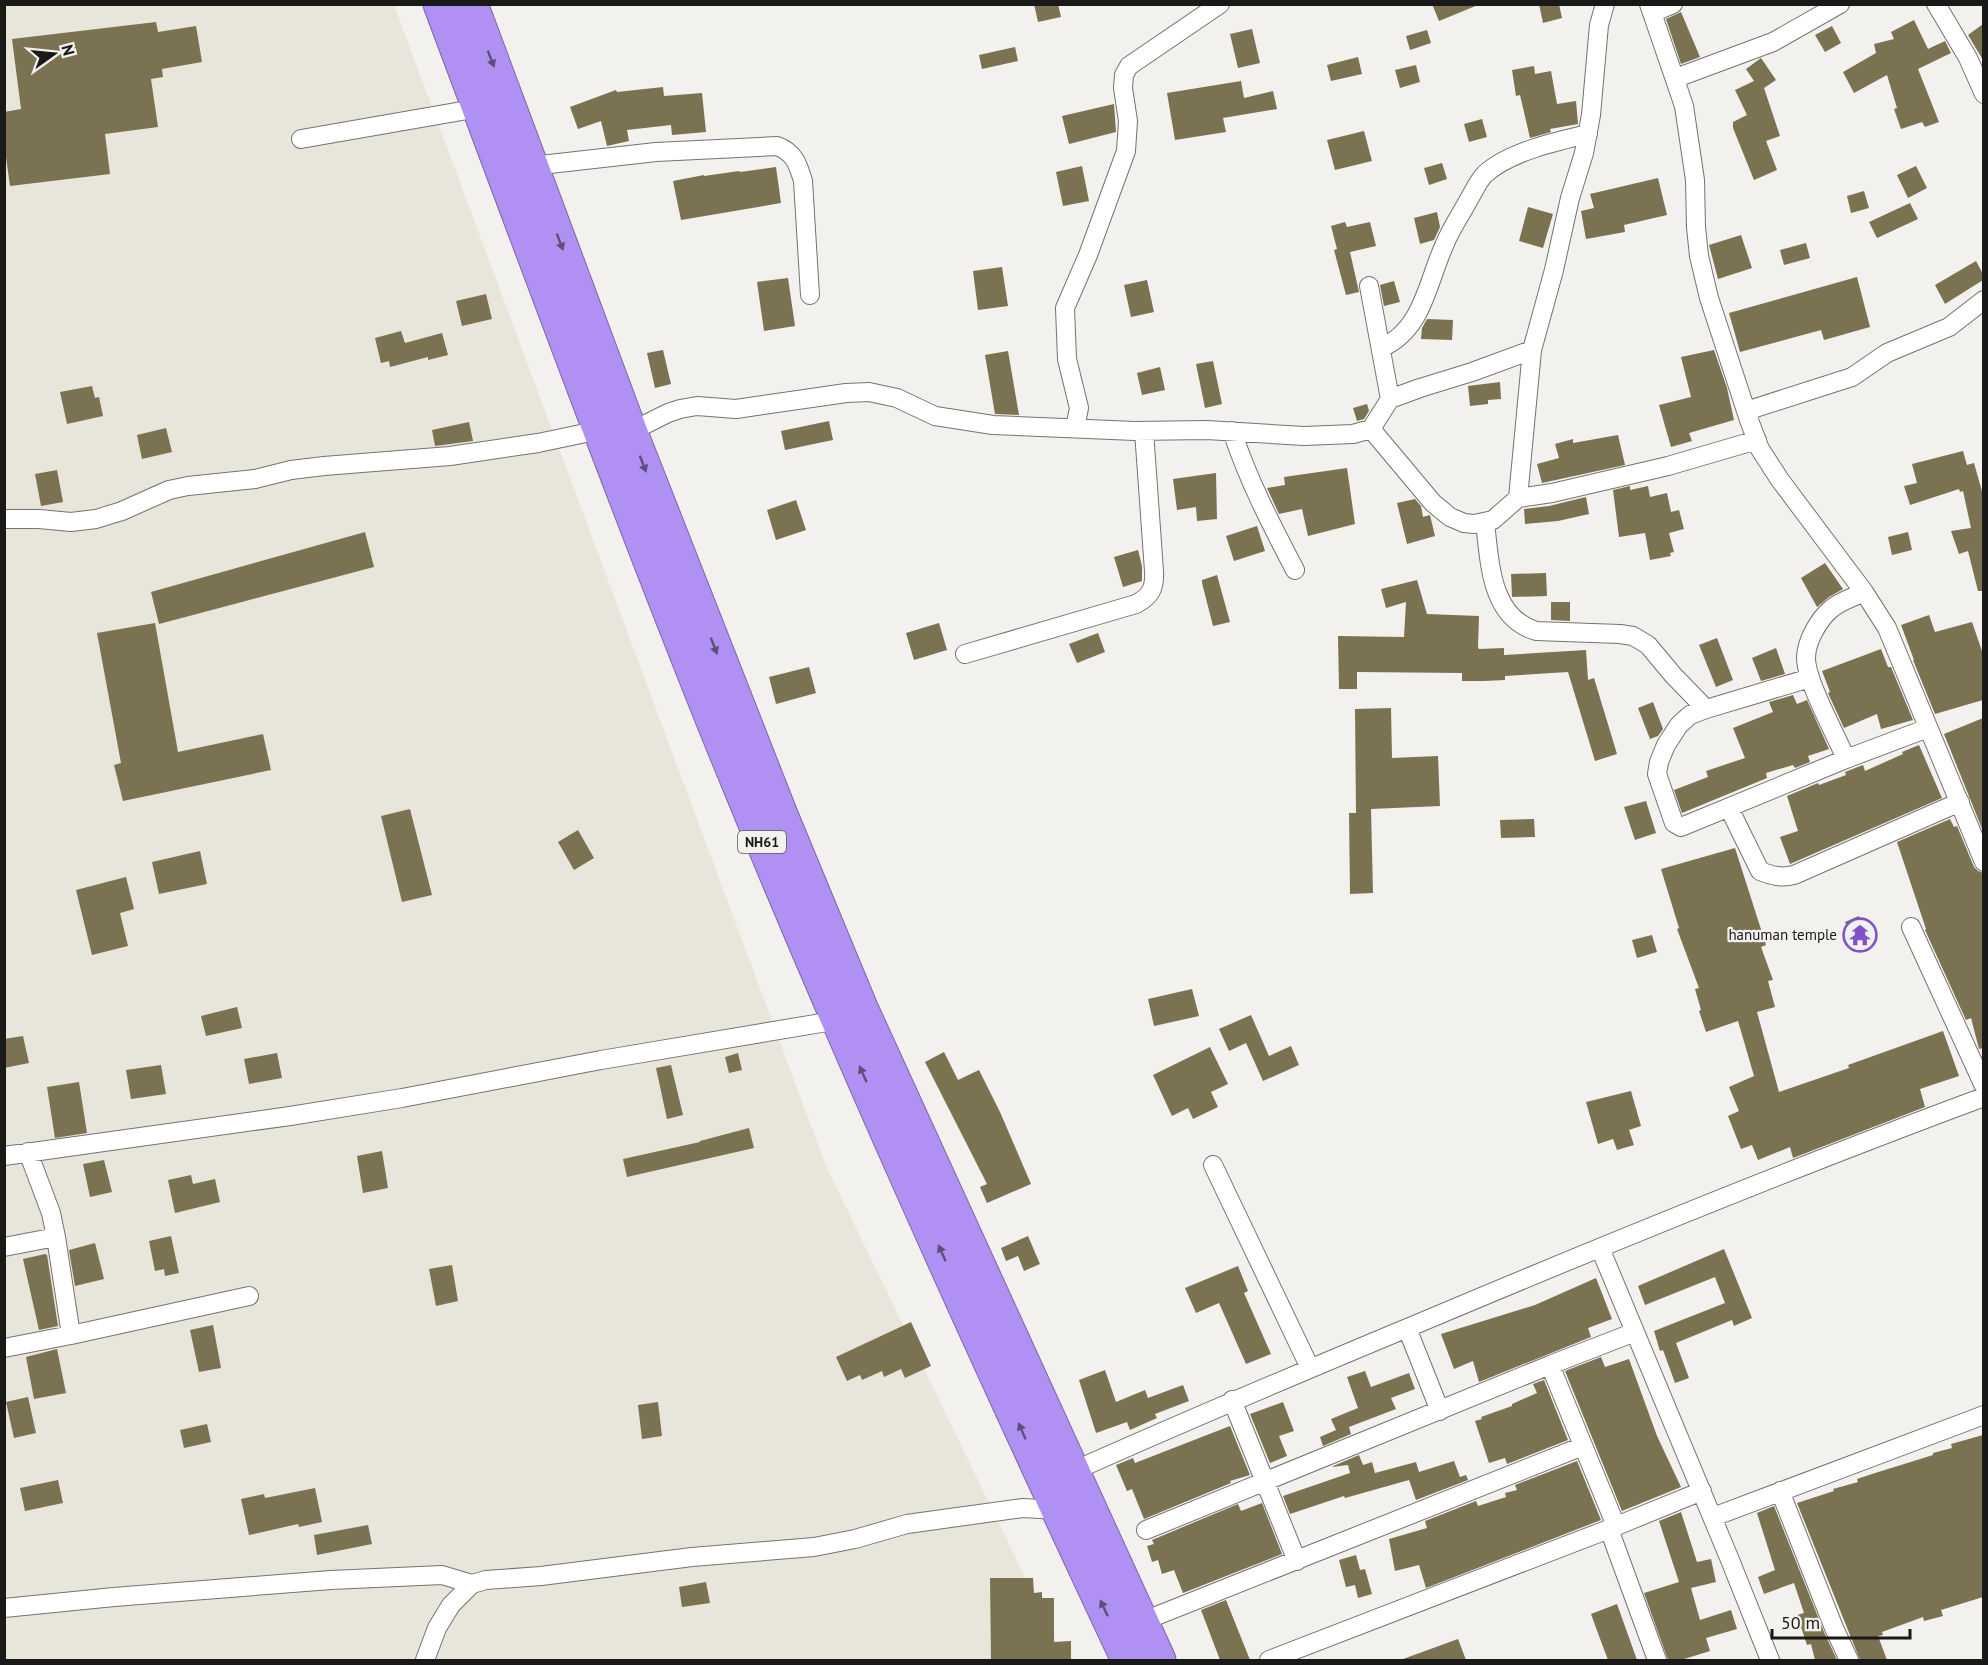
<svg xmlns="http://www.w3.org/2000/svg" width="1988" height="1665" viewBox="0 0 1988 1665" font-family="'PT Sans',sans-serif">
<rect width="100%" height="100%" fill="#f2f1ee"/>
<path fill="#e8e5db" d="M5,5H394L826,1166L1065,1660H5Z"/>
<path fill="#7b7252" d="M1034,4H1058L1061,17L1038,22Z
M1432,4H1478V5L1439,21Z
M1539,4H1559L1562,18L1543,23Z
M1681,12L1700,57L1681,64L1666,19Z
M1914,20L1928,49L1945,41L1951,53L1918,69L1939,122L1925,127L1922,122L1901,129L1894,109L1897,108L1887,75L1854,93L1843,72L1876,53L1874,44L1894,39L1891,32Z
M156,22L158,32L196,26L202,62L162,69L163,77L151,79L158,127L105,134L110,174L10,186L4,143V112L21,109L12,39Z
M1983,24V60L1968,35Z
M1832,26L1841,43L1825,52L1815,35Z
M1252,29L1260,63L1238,68L1230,34Z
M1427,30L1431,43L1410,50L1406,36Z
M1015,47L1018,61L982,69L979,55Z
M1358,57L1362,74L1331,81L1327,65Z
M1761,58L1776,80L1764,88L1780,136L1766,141L1777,170L1754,180L1733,128V122L1747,115L1735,90L1754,81L1746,69Z
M1416,65L1420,82L1400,88L1395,70Z
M1534,66L1535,74L1551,71L1557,104L1576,101L1578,124L1550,129L1551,132L1530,138L1520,95L1516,96L1512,70Z
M1241,81L1244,98L1273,91L1277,109L1223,118L1226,132L1175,140L1167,93Z
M663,87L664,96L702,93L706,132L672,135L671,125L627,130L629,141L607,146L601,121L578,129L570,107L616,90L617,92Z
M1114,104L1116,132L1069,144L1062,116Z
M1482,119L1487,137L1469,142L1464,124Z
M1364,131L1372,161L1335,170L1327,140Z
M1442,163L1447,179L1429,185L1424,168Z
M1082,166L1089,201L1063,206L1056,172Z
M1916,166L1927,188L1908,198L1897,175Z
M776,167L781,203L681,220L673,181L704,175V176L739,171L740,172Z
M1658,178L1667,215L1624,225L1625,232L1586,239L1581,211L1594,208L1590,194Z
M1864,191L1869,208L1851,213L1847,196Z
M1910,203L1918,219L1877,238L1869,222Z
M1528,207L1553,214L1543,248L1519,241Z
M1437,212L1440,227L1434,240L1420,244L1414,218Z
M1345,222L1347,227L1370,222L1376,246L1350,252L1359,292L1346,295L1334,250L1337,249L1331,226Z
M1741,235L1752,268L1718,279L1709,245Z
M1806,243L1810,258L1784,265L1780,250Z
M1976,261L1983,274V280L1945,304L1935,285Z
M1002,267L1008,306L978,310L973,271Z
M1857,277L1870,327L1824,340L1821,330L1740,352L1729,313Z
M788,278L795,326L764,331L757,282Z
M1147,280L1154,312L1131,317L1124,285Z
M1394,281L1400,302L1384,306L1380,285Z
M486,294L492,319L462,326L456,301Z
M1427,319L1453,320L1452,340L1421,339L1422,328Z
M401,331L405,343L442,333L448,355L428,360V357L390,367L389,361L381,363L375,338Z
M663,350L671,384L655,388L647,353Z
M1714,350L1727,388L1734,420L1689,433L1692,441L1671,447L1659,405L1691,397L1681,357Z
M1008,351L1019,415L995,414L985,355Z
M1213,361L1222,404L1205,408L1196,364Z
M1160,367L1165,390L1142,395L1137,373Z
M1500,382L1501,399L1488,400V404L1470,406L1468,386Z
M92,386L95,398L99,397L103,416L67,424L60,392Z
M1367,404L1369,411L1364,419L1357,421L1353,408Z
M829,421L833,440L785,450L781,431Z
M469,422L473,441L435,446L432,430Z
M166,428L172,452L142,459L137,435Z
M1618,435L1625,465L1542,483L1537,464L1559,458L1555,444L1573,439V443Z
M1963,451L1967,465L1974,463L1983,495V591H1978L1968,551L1959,554L1951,531L1971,528L1963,491L1960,492L1959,489L1910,505L1904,486L1917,483L1912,464Z
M1347,468L1355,524L1308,536L1302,509L1279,514L1267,488L1285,485L1284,477Z
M57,470L63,502L41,506L35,474Z
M1216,473L1217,519L1197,521L1196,507L1177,510L1173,479Z
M1630,486V490L1648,486L1650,497L1667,493L1671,512L1679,510L1684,529L1669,533L1674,552L1670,553L1671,556L1650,560L1645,533L1619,537L1613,490Z
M1586,497L1589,514L1558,521L1525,524L1524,509L1549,506Z
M1415,499L1421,506L1423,517L1430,515L1435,536L1407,544L1397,503Z
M796,500L806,530L776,540L767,510Z
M1257,526L1265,551L1234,561L1226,536Z
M365,532L374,567L159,624L151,592Z
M1908,532L1912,550L1892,555L1888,537Z
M1138,550L1142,566V581L1123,587L1114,557Z
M1825,563L1843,589L1829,597L1817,607L1801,578Z
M1546,573L1547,596L1512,597L1511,574Z
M1217,575L1230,622L1213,626L1202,583V580Z
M1417,580L1427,614L1479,616L1478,647L1479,649L1504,648V655L1586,650L1588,680L1594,678L1617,754L1595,761L1568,672L1505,676V680L1484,681H1462V673L1357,672V689H1339L1338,636L1404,637L1406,602L1386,608L1381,589Z
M1551,602H1570V621L1551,620Z
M1929,615L1935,632L1972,622L1983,654V700L1935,714L1913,660H1914L1901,625Z
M155,623L178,752L263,734L271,770L123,801L114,765L121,763L97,633Z
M939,623L947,650L914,660L906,633Z
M1098,633L1105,652L1077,663L1069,644Z
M1717,638L1733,680L1716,687L1699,645Z
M1776,648L1785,674L1761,681L1752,658Z
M1881,649L1888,667H1891L1913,720L1881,729L1877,714L1844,728L1828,693L1830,692L1822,671Z
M809,667L816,693L776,704L769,677Z
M1793,695L1797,704L1807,700L1829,749L1808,756L1810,762L1795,768L1793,765L1766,773L1767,778L1682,813L1674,790L1708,777L1706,771L1745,758L1733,728L1773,712L1769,702Z
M1653,702L1663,729L1658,736L1650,739L1638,708Z
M1391,708L1392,758L1438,756L1440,806L1371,809L1373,893L1350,894L1349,813H1356L1355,709Z
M1983,718V831L1944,734Z
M1919,745L1942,798L1790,864L1780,837L1798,831L1787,796L1818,783L1819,785L1846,775L1845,772L1863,765L1865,771L1903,754L1902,752Z
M1646,801L1656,833L1635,840L1624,807Z
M410,809L432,895L402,902L381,816Z
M1534,819L1535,837L1501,838L1500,820Z
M1950,819L1954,827L1957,826L1974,867L1978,871L1983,873V1048L1979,1049L1971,1018L1966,1020L1925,930L1926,929L1897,842Z
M578,830L594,858L574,870L558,842Z
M1735,848L1766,945L1761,947L1773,980L1768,981L1775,1007L1757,1012L1779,1092L1849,1068L1848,1065L1943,1031L1959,1076L1920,1089L1925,1107L1793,1158L1790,1147L1758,1160L1752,1145L1741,1149L1728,1116L1739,1111L1729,1087L1754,1076L1738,1021L1706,1032L1699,1011L1701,1010L1695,989L1699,988L1677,929L1679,928L1661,869Z
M200,851L207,884L159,894L152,862Z
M126,877L134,909L120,913L128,946L92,955L76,890Z
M1859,916L1869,940L1856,946L1845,922Z
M1652,935L1657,952L1637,958L1632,940Z
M1192,989L1199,1016L1154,1026L1148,999Z
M237,1007L242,1028L206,1036L201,1016Z
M1251,1015L1269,1056L1291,1046L1299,1065L1263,1081L1246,1043L1229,1051L1219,1029Z
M23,1036L29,1063L4,1068V1039Z
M1210,1047L1228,1084L1211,1092L1218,1107L1193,1119L1188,1108L1172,1116L1153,1075Z
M944,1052L958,1080L979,1070L1000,1112L1031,1184L987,1203L980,1187L987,1184L925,1062Z
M277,1053L282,1078L249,1084L244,1059Z
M738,1053L742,1070L729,1073L725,1057Z
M161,1065L166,1094L131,1099L126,1070Z
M671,1065L683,1115L667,1119L656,1068Z
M79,1082L87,1133L55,1138L47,1087Z
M1631,1091L1641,1126L1629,1130L1634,1145L1617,1150L1613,1139L1598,1144L1586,1102Z
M749,1128L754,1148L627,1177L623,1159L700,1142V1141Z
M382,1151L388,1188L363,1193L357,1156Z
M104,1160L112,1192L90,1197L83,1164Z
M191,1175L193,1184L215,1179L220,1202L175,1213L168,1180Z
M171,1236L179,1273L165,1276L164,1269L155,1271L149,1241Z
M1028,1236L1040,1264L1024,1271L1018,1256L1006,1261L1001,1248Z
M95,1243L104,1279L75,1286L69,1250Z
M1724,1249L1752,1318L1734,1326L1732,1320L1676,1343L1689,1378L1675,1383L1663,1350L1660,1351L1654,1331L1725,1303L1715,1277L1645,1305L1638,1286Z
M45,1254L47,1255L58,1326L39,1330L23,1259Z
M452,1265L458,1301L436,1306L429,1269Z
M1238,1266L1248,1291L1244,1293L1271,1354L1246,1364L1219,1303L1196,1313L1185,1288Z
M1596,1278L1612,1319L1588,1328L1591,1337L1479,1382L1473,1361L1454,1369L1441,1334L1535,1305Z
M911,1322L931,1366L905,1378L901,1369L884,1377L882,1371L862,1380L860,1375L847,1381L836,1357Z
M213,1325L221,1368L199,1372L190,1330Z
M57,1349L66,1393L34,1399L26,1357Z
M1601,1357L1605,1367L1629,1359L1657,1436L1681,1487L1622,1511L1565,1371Z
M1105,1370L1116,1402L1145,1390L1148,1398L1183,1385L1189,1401L1155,1414L1157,1418L1130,1430L1127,1422L1096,1433L1079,1380Z
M1365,1371L1371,1387L1409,1373L1415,1389L1391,1398L1396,1409L1349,1427L1351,1434L1323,1446L1320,1437L1336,1430L1331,1419L1358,1408L1347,1377Z
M1544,1380L1568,1440L1507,1464L1505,1458L1489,1463L1475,1421L1482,1419L1481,1417L1512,1406V1404L1537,1393L1533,1384Z
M28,1397L36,1433L14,1438L6,1402Z
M658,1402L662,1436L642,1439L638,1405Z
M1283,1402L1294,1431L1279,1436L1287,1456L1270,1463L1250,1414Z
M207,1424L211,1442L184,1448L180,1430Z
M1230,1426L1250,1475L1230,1481L1231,1483L1144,1519L1132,1489L1127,1491L1116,1465L1133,1458L1135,1463Z
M1983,1435V1597L1941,1610L1943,1616L1924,1621L1923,1617L1882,1632L1883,1635L1878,1636L1887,1660H1860L1797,1503L1834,1491L1833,1489L1858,1482L1857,1479L1872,1474L1933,1455V1453L1952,1448L1951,1444Z
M1359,1455L1363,1465L1372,1462L1375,1473L1416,1462L1419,1472L1454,1461L1460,1477L1466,1475L1468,1480L1416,1500L1409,1480L1345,1498L1344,1496L1290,1514L1283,1496L1350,1473L1348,1465L1331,1467Z
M1577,1461L1601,1520L1426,1588L1419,1565L1395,1571L1389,1539L1427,1528L1425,1521L1476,1501L1478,1506L1506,1497L1505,1493L1517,1490L1515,1485Z
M58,1480L63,1503L25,1511L20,1488Z
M315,1488L322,1522L299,1527L298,1524L249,1535L241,1499L264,1494L265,1498Z
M1262,1503L1282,1554L1183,1593L1174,1570L1162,1574L1158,1560L1152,1562L1147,1546L1154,1544L1152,1540L1238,1504L1241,1511Z
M1774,1506L1824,1632L1837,1660H1815L1811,1644L1807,1645L1797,1615L1804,1613L1794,1583L1764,1594L1758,1577L1775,1570L1757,1513Z
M1681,1512L1697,1562L1711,1559L1716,1582L1691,1588L1700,1620L1731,1610L1737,1629L1706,1638L1710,1651L1681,1660H1668L1644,1593L1679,1582L1659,1521Z
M368,1525L372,1544L317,1555L314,1535Z
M1356,1555L1360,1570L1365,1569L1372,1594L1358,1598L1355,1585L1346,1587L1339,1560Z
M990,1578H1033L1034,1593L1042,1592V1598H1054V1642L1071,1641V1660H991Z
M706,1582L710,1603L682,1607L679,1587Z
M1226,1600L1250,1660H1220L1201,1610Z
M1617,1604L1637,1660H1608L1599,1636L1591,1614Z
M1458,1639L1466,1660H1403V1659Z"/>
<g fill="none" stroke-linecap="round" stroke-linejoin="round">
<defs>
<path id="street" d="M1649,4L1684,106L1695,180L1696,227L1699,256L1709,298L1749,420L1760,449L1780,480L1864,592L1887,628L1984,862
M1936,4L1968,58L1984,94
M1652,13L1673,4
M1676,78L1773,42L1840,4
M301,139L479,108
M532,166L656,152L777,146C794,152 798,164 803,181L810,295
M1381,348C1423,330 1427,283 1444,246C1450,230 1460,216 1468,201C1473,193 1478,181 1485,174C1509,152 1557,141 1588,134
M1390,399L1420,388L1472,372L1532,350
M1746,411L1852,377L1887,353L1949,327L1984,300
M1075,428L1079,408L1067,359L1065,308L1088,255L1126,151L1128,121L1123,88L1124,75L1129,66L1220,4
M1371,429L1433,503L1450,517L1464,523L1474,524L1493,520L1518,498L1552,493L1668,466L1757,440
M1232,431C1248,480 1271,524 1295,570
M624,435L668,413L680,409L697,406L736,409L846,393L869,392L897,398L935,416L993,425L1135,431L1207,430L1304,436L1353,434L1371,429L1390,399L1369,286
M1518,498L1532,350L1554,270L1570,198L1584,153L1591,115L1599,25L1605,4
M4,519H39L71,522L96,519L122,511L169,490L188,486L255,479L291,470L324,466L450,456L538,443L600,430
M1485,523C1490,562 1490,617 1536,631L1620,634L1633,636L1648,645L1673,675L1706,709
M965,654L1136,604C1151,596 1155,588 1154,571L1144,431
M1810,678L1706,709L1690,715L1679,725L1666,745L1659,762L1657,774L1674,823L1681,827L1846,759L1928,728
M1846,759C1836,735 1806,681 1806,658C1806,642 1818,620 1831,609C1840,601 1854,597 1864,592
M1729,808L1760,871C1773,876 1781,878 1794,875L1960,802
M1911,927L1984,1086
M4,1156L290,1116L402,1098L601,1060L839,1020
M1213,1165L1310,1368
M4,1247L56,1237
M1600,1248L1730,1560L1770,1660
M1407,1328L1440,1411
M71,1335L249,1296
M4,1348L71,1335L56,1237L51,1213L28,1152
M1232,1400L1297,1561
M1067,1474C1185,1421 1304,1371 1424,1321C1609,1243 1795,1167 1984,1097
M1780,1491L1834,1628L1849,1660
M1713,1517L1984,1415
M1616,1526L1550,1365L1635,1332
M1609,1529L1657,1660
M1146,1530L1550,1365
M4,1608L114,1597L331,1580L442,1575L472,1584
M1141,1622L1583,1446
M425,1660L437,1628L451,1605L472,1584L486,1580L541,1576L692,1557L814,1547L855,1539L907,1524L1023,1508L1058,1510
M1269,1660L1609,1529L1702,1491"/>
<path id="highway" d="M440,4C530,244 618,484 713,721C841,1038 983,1351 1128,1660
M471,4L631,433L781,815L861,1008L1159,1660"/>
</defs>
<use href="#street" stroke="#747370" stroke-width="20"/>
<use href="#highway" stroke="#7b67a6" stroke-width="35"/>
<use href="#street" stroke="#fff" stroke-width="18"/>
<use href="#highway" stroke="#b091f3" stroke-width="33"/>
</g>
<defs><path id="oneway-solid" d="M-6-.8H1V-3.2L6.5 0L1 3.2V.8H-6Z" transform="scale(1.5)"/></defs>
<g fill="#5d4f7b">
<use href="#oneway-solid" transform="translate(491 59) rotate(69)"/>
<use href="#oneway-solid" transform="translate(560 242) rotate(69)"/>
<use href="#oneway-solid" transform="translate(643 464) rotate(69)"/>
<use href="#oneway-solid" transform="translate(714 646) rotate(69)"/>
<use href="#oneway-solid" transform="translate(863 1074) rotate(-114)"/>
<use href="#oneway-solid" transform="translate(942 1253) rotate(-114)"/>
<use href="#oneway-solid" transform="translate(1022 1431) rotate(-114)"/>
<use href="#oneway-solid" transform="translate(1104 1608) rotate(-115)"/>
</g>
<defs>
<symbol id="temple-ring" viewBox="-11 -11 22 22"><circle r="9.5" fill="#f2f1ee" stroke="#7f52ca" stroke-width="1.5"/><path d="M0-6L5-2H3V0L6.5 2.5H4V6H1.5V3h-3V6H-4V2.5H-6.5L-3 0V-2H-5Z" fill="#7f52ca"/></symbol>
</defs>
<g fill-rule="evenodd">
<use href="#temple-ring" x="1841" y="916" width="38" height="38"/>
</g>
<g text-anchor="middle" stroke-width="4.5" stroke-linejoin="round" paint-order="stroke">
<rect fill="#f2f1ee" stroke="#5a5a58" stroke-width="1.5" x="738" y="831" width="48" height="22" rx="4.5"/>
<g font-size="14" font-weight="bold" fill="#191918">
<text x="762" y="847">NH61</text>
</g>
<g font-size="15" fill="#191918" stroke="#f2f1ee" text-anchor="end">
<text x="1837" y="940">hanuman temple</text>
</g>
</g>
<rect width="1988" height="1665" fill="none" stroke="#191918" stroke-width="12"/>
<g transform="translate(54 54) rotate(75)" stroke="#f2f1ee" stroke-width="4.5" paint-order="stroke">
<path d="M0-4.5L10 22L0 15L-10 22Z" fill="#191918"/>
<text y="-9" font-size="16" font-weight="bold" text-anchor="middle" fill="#191918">N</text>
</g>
<path d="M1772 1629v9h138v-9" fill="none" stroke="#191918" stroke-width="3"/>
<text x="1781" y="1629" font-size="18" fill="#191918" stroke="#f2f1ee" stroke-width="4.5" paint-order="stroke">50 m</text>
</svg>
